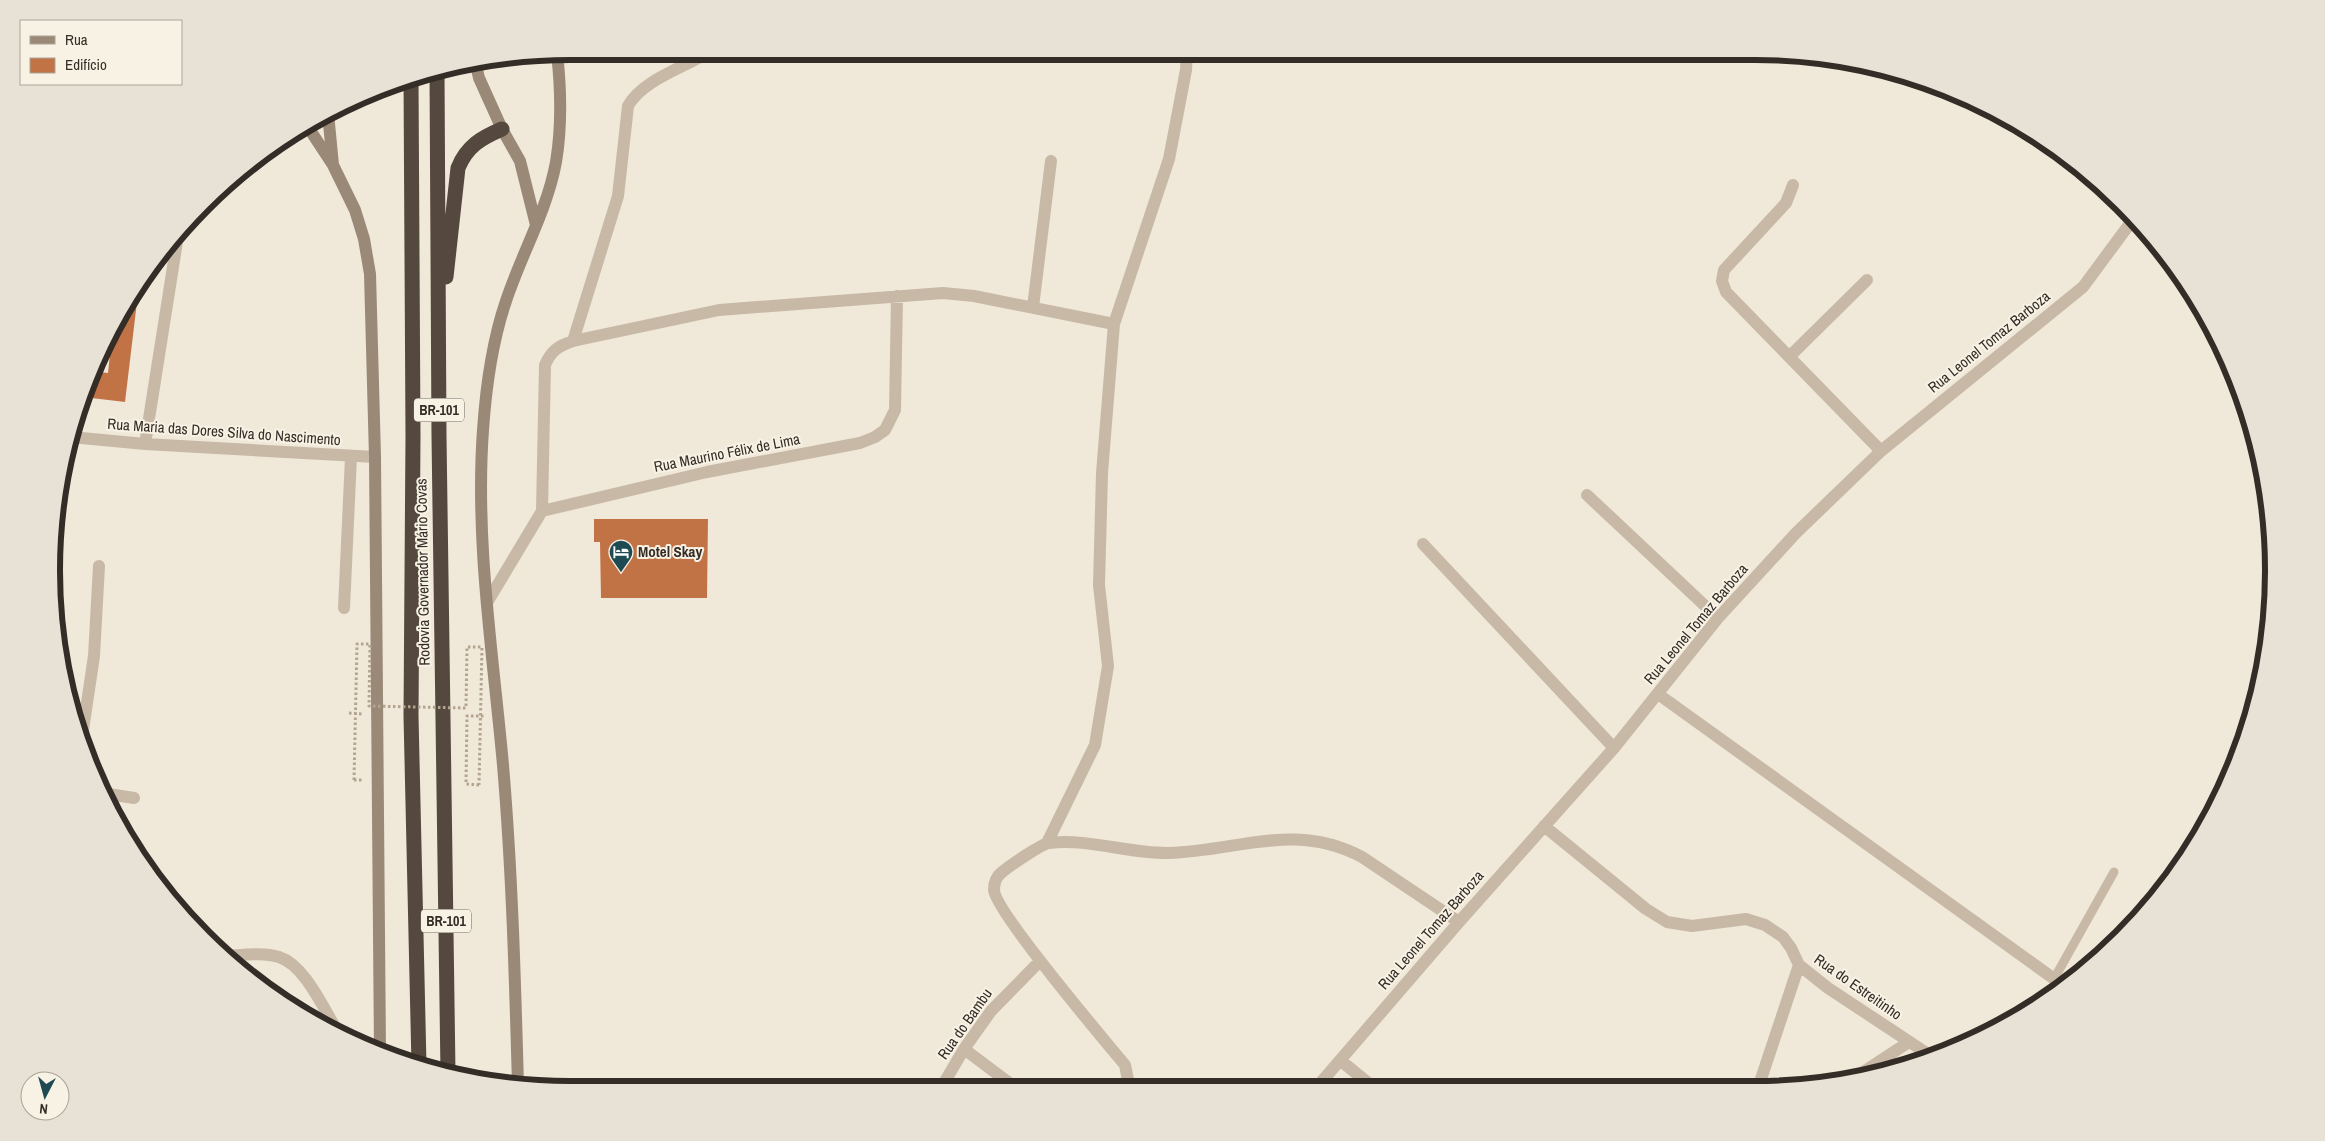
<svg xmlns="http://www.w3.org/2000/svg" width="2325" height="1141" viewBox="0 0 2325 1141" font-family="'Archivo Narrow',sans-serif">
<rect width="100%" height="100%" fill="#f0e8d9"/>
<path fill="#c27346" d="M139,285L125,402L83,397L91,371L108,373L113,326L121,311Z
M594,519H708L707,598H601L600,542H594Z"/>
<g fill="none" stroke-linecap="round" stroke-linejoin="round">
<path stroke="#b3a490" stroke-width="3" stroke-dasharray="2.5 2.5" stroke-linecap="butt" d="M349,713L363,714
M354,780H363
M479,785L466,784L467,716H485"/>
<path stroke="#c8b9a6" stroke-width="9" d="M2054,979L2114,872"/>
<path stroke="#c8b9a6" stroke-width="12" d="M1793,185L1786,203L1724,270L1722,281L1726,292L1881,451
M1033,307L1051,161
M573,341L618,196L628,106C641,82 677,70 700,57L706,51
M1790,356L1867,280
M71,437L145,444L375,457
M145,444L179,229
M1587,495L1718,618
M542,511L545,365C551,351 558,346 573,341L719,310L943,293L974,296L1114,324
M1423,544L1614,748
M488,601L542,511L707,472L860,443L875,437L885,430L895,410L897,296
M344,608L351,457
M1658,694L2064,986
M81,743L94,656L99,566
M102,793L134,798
M1544,826L1646,909L1667,922L1692,926L1746,919L1765,925L1783,937L1791,948L1799,965L1828,988L1931,1056
M1047,843L1095,745L1108,666L1099,585L1102,473L1114,324L1169,159L1186,70L1187,51
M225,956C242,955 263,952 279,957C305,965 324,1010 338,1032
M964,1049L1016,1088
M1340,1060L1373,1087
M1857,1076L1909,1042
M1759,1085L1799,965
M1317,1087L1459,922L1614,748L1718,618L1796,533L1881,451L2083,287L2134,218
M941,1088L964,1049L991,1011L1040,961
M1125,1088L1128,1080L1125,1065C1105,1041 995,911 994,890C994,884 996,877 1001,873C1008,867 1041,844 1049,843C1089,838 1129,854 1169,853C1239,851 1295,821 1362,857L1459,922"/>
<path stroke="#9b8977" stroke-width="12" d="M475,61L479,78L502,129L520,161L536,225
M328,113L333,165
M306,124L333,165L355,210L364,239L370,274L375,457L380,1053
M518,1085C515,978 512,871 503,765C493,654 475,541 483,430C486,386 492,342 506,301C521,255 547,211 556,162C562,126 561,89 557,53"/>
<path stroke="#55483e" stroke-width="15" d="M437,70L439,436L448,1073
M411,77L413,435L411,716L419,1065
M446,277L458,168C467,146 481,138 502,129"/>
<path stroke="#b3a490" stroke-width="3" stroke-dasharray="2.5 2.5" stroke-linecap="butt" d="M354,780L357,644H370L369,706L466,708L467,647H482L479,785"/>
</g>
<defs>
<symbol id="hotel-pin" viewBox="-11 -11 22 30"><path d="M0 17L-7.5 6A9.5 9.5 0 1 1 7.5 6Z" fill="#1e4a54" stroke="#f8f2e5"/><path d="M-6-4.5h1.5V1H6V5H4.5V3h-9V5H-6ZM-4 0a1.8 1.8 0 1 1 3.6 0ZM.5 0V-2.5h3Q6-2.5 6 0Z" fill="#fff"/></symbol>
</defs>
<g fill-rule="evenodd">
<use href="#hotel-pin" x="607" y="538" width="28" height="38"/>
</g>
<g text-anchor="middle" stroke-width="4" stroke-linejoin="round" paint-order="stroke">
<g fill="#f8f2e5" stroke="#6f675f" stroke-width="1">
<rect x="414" y="398.5" width="50" height="23" rx="4"/>
<rect x="421" y="909.5" width="50" height="23" rx="4"/>
</g>
<g font-size="14" font-weight="bold" fill="#342c26">
<text x="439" y="415">BR-101</text>
<text x="446" y="926">BR-101</text>
</g>
<g font-size="15" fill="#342c26" stroke="#f8f2e5">
<text transform="translate(1989 342) rotate(-39)" y="5">Rua Leonel Tomaz Barboza</text>
<text transform="translate(224 432) rotate(4)" y="5">Rua Maria das Dores Silva do Nascimento</text>
<text transform="translate(727 453) rotate(-11)" y="5">Rua Maurino Félix de Lima</text>
<text transform="translate(423 572) rotate(-91)" y="5">Rodovia Governador Mário Covas</text>
<text transform="translate(1696 624) rotate(-50)" y="5">Rua Leonel Tomaz Barboza</text>
<text transform="translate(1431 930) rotate(-49)" y="5">Rua Leonel Tomaz Barboza</text>
<text transform="translate(1858 987) rotate(35)" y="5">Rua do Estreitinho</text>
<text transform="translate(965 1024) rotate(-55)" y="5">Rua do Bambu</text>
</g>
<g font-size="15" font-weight="bold" fill="#342c26" stroke="#f8f2e5" text-anchor="start">
<text x="638" y="557">Motel Skay</text>
</g>
</g>
<path d="M0 0H2325V1141H0ZM570 60H1755A510 510 0 0 1 2265 570V571A510 510 0 0 1 1755 1081H570A510 510 0 0 1 60 571V570A510 510 0 0 1 570 60Z" fill="#e8e2d6" fill-rule="evenodd"/>
<path fill="none" stroke="#342c26" stroke-width="6" d="M570 60H1755A510 510 0 0 1 2265 570V571A510 510 0 0 1 1755 1081H570A510 510 0 0 1 60 571V570A510 510 0 0 1 570 60Z"/>
<rect x="20" y="20" width="162" height="65" fill="#f8f2e5" stroke="#aaa399"/>
<rect x="30" y="36" width="25" height="8" fill="#9b8977" stroke="#aaa399"/>
<text x="65" y="45" font-size="15" fill="#342c26">Rua</text>
<rect x="30" y="58" width="25" height="15" fill="#c27346" stroke="#aaa399"/>
<text x="65" y="70" font-size="15" fill="#342c26">Edifício</text>
<g transform="translate(45 1096) rotate(186)"><circle r="24" fill="#f8f2e5" stroke="#aaa399"/>
<path d="M0-4L9 19L0 12L-9 19Z" fill="#1e4a54"/>
<text y="-8" font-size="14" font-weight="bold" text-anchor="middle" fill="#342c26">N</text>
</g>
</svg>
